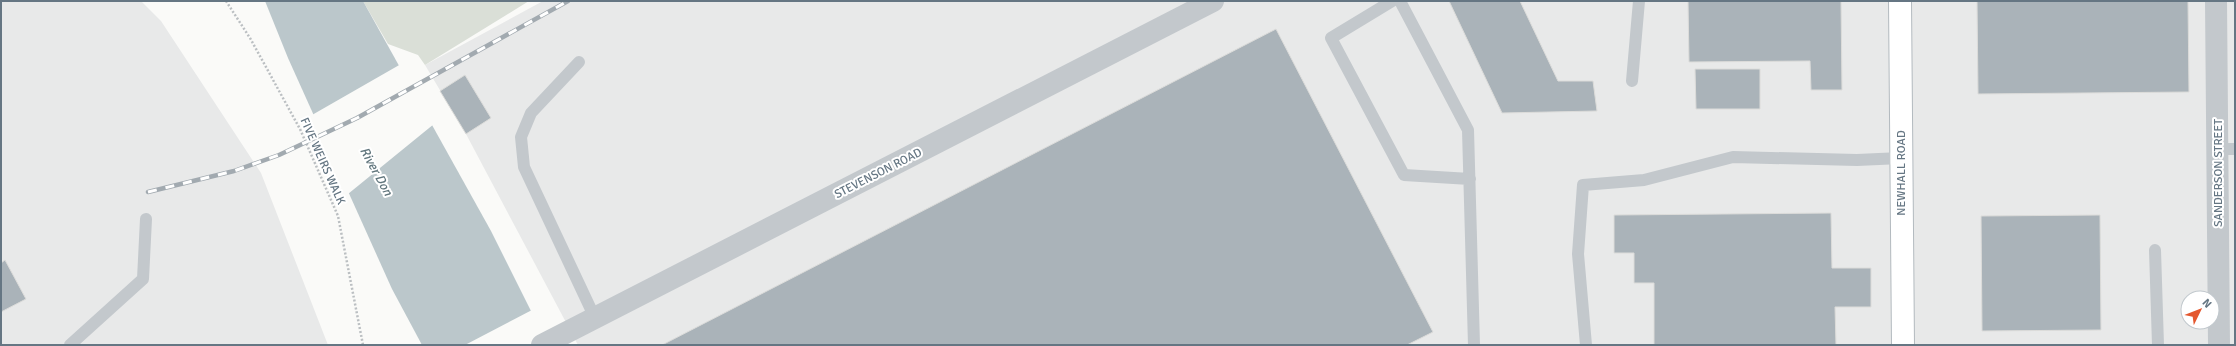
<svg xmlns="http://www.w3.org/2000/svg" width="2236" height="346" viewBox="0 0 2236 346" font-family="Signika,sans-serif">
<rect width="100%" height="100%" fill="#fafaf8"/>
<path fill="#e8e9e9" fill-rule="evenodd" d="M1,1H141L161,21L261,173L328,345H1Z
M543,1H2235V345H578L466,134L425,65ZM2188,298H2212V322H2188Z"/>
<path fill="#dadfd7" d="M363,1H529L425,65L418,55L388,44Z"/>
<path fill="#bbc7cb" d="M265,1H363L491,231L548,345H422L392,289L288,58Z"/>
<path fill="#fafaf8" d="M401,64L434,124L348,194L312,115Z
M532,310L550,345H465Z"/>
<path fill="#aab3b9" stroke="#dcdcda" d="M1449,1H1520L1558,81H1593L1597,111L1502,113Z
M1688,1H1841L1842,90H1811L1810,61L1689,62Z
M1977,1H2188L2189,92L1978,94Z
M1276,29L1433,332L1407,345H662Z
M1695,69H1760V109H1696Z
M465,75L491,118L466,134L440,91Z
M1831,213L1832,268H1871V307H1835L1836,345H1654V283H1634V253H1614V215Z
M2100,215L2101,330L1982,331L1981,216Z
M5,260L26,299L1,312V263Z"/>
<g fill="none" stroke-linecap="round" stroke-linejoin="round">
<defs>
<path id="secondary" d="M1900,1L1903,345"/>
</defs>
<use href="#secondary" stroke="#b3babf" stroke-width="24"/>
<path stroke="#bbbfc2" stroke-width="2.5" stroke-dasharray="2 2" stroke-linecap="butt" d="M226,1L250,38L300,129L338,216L363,345"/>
<path stroke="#c3c8cc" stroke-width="12" d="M1392,1L1331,38L1404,175L1470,179
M1400,1L1468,130L1474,345
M579,62L531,113L521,137L524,167L595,318
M1632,81L1639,1
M2218,149H2235
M2155,250L2158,345
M70,345L143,279L146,219
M1586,345L1578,254L1583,185L1644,180L1733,157L1857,160L1901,158"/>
<path stroke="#c3c8cc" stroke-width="22" d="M2216,1L2219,345
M542,345L1213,1"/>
<use href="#secondary" stroke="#fff" stroke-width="22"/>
<defs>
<path id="rail" d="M148,192L234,171L279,155L357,118L568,1"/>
</defs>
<use href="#rail" stroke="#a2aab0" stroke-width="4.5"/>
<use href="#rail" stroke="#fff" stroke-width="3" stroke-dasharray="9" stroke-linecap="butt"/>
</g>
<g text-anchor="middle" stroke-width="4" stroke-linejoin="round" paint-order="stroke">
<g font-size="12" fill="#657683" stroke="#fff">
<text transform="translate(323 161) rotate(66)" y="4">FIVE WEIRS WALK</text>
<text transform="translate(878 173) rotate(-27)" y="4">STEVENSON ROAD</text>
<text transform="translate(1901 173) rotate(-90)" y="4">NEWHALL ROAD</text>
<text transform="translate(2218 173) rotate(-90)" y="4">SANDERSON STREET</text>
</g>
<g font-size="13" font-style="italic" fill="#60757c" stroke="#fff">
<text transform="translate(377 171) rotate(61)" y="5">River Don</text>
</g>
</g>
<rect width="2236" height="346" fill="none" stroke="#657683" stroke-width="4"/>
<g transform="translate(2200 310) rotate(47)"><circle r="19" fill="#ffffff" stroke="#c1c8cd"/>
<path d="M0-3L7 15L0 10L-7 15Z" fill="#e4572e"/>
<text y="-6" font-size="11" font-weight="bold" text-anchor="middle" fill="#657683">N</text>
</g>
</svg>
